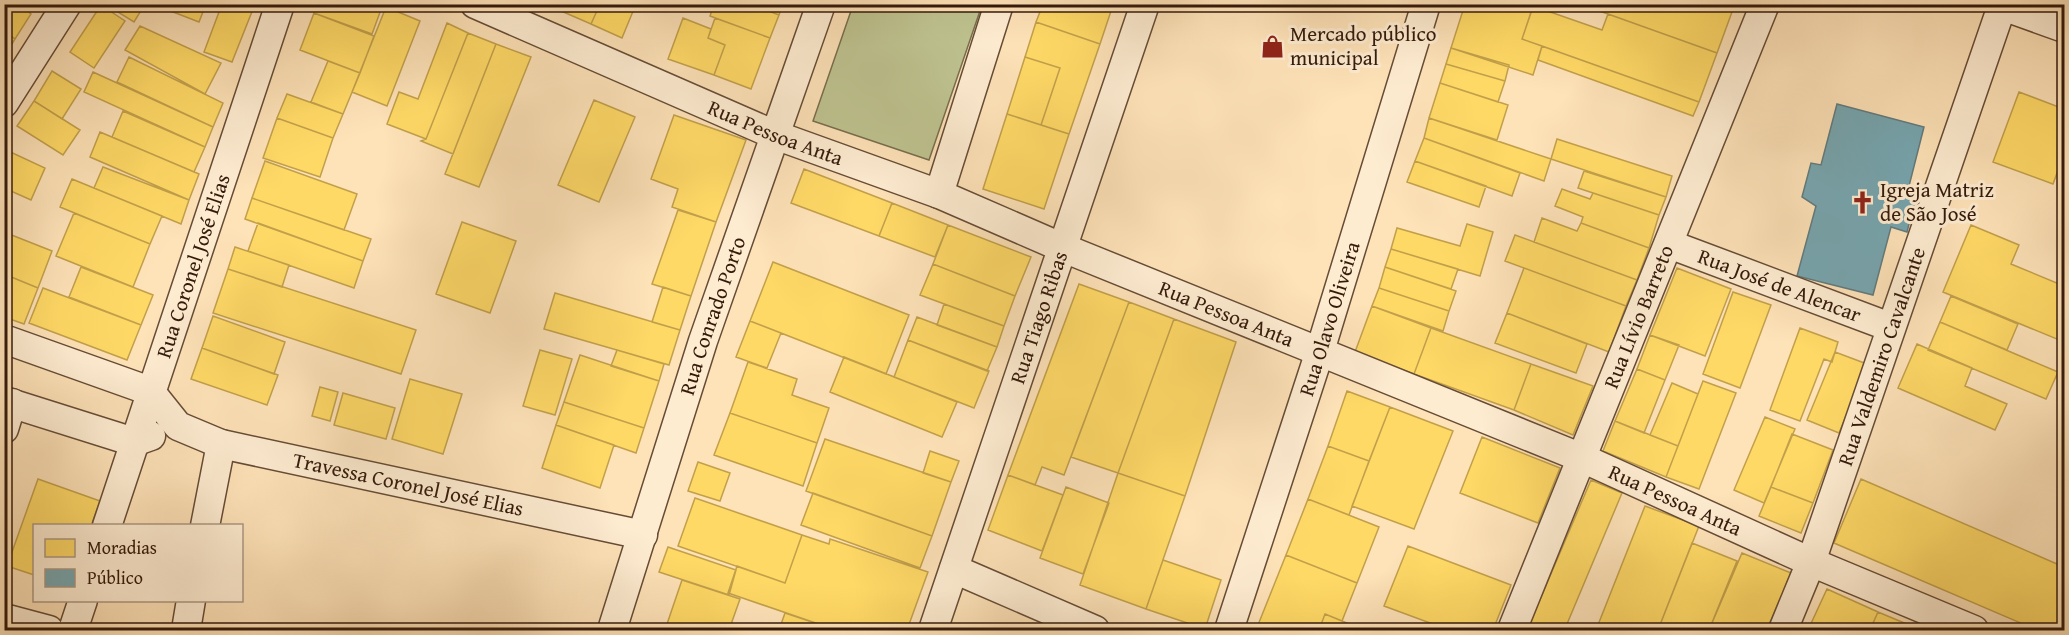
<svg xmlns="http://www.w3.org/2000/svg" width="2069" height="635" viewBox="0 0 2069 635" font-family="'Gentium Book Plus',serif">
<rect width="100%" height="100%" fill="#fee2b8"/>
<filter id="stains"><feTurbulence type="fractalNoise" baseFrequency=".00333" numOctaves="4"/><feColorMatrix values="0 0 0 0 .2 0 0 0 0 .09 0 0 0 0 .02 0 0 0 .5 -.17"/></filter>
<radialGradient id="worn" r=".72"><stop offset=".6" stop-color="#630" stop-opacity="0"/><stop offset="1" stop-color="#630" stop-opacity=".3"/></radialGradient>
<path fill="#bec390" stroke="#796e4e" stroke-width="1.5" d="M853,5H982L929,160L813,121Z"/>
<path fill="#ffd966" stroke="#c2a04b" stroke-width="1.5" d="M4,4H19L31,14L15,39L4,31Z
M105,4H145L134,22Z
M170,4H206L199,22L168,10Z
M222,4H255L232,62L204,52Z
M317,4H383L372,34L314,13Z
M545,4H600L591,24Z
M600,4H636L622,38L591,24Z
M714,4H750L779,15L770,38L710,16Z
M750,4H783L779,15Z
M1043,4H1091L1111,11L1100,44L1036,22Z
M1465,4H1534L1522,39L1542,46L1533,75L1451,48Z
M1580,4H1712L1732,12L1717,53Z
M101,5L125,21L94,68L70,52Z
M1533,6L1602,30L1608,14L1717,53L1699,102L1522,39Z
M386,7L420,21L387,106L352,92Z
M314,13L374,36L360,73L300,50Z
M683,18L711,29L708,38L725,45L714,75L668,59Z
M715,18L770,38L751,89L714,75L725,45L708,38Z
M1036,22L1100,44L1069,134L1041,125L1060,68L1025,57Z
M447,23L468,33L426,139L387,124L399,92L418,99Z
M140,26L221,63L205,94L125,50Z
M4,31L15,39L4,57Z
M468,33L496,44L453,154L421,141L426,139Z
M496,44L531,57L479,187L445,174Z
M1542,46L1699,102L1693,116L1538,60Z
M1451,48L1509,65L1505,81L1446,64Z
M129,57L223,103L213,127L117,82Z
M1025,57L1060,68L1041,125L1007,114Z
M328,61L360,73L343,114L311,102Z
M1446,64L1505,81L1498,102L1440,83Z
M52,71L81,89L62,119L34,101Z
M93,72L213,127L205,147L84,92Z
M1440,83L1508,105L1497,140L1429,118Z
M2019,92L2064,109V154L2053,184L1993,162Z
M287,94L343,114L333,138L277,118Z
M594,100L635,117L599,202L558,185Z
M34,101L80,130L63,155L17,126Z
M123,111L205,147L194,172L112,137Z
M1007,114L1069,134L1044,209L983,189Z
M674,115L746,140L716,222L672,207L678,189L651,179Z
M277,118L333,138L320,177L263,158Z
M1429,118L1551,159L1544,181L1424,138Z
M100,132L199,174L189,200L90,157Z
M1424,138L1520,173L1512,196L1415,161Z
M1557,139L1672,176L1666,197L1551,159Z
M4,149L45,168L31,200L4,188Z
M265,161L357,194L344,230L252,198Z
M1415,161L1486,186L1479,207L1407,182Z
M103,167L189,200L181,224L94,188Z
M804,169L892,203L879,236L791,203Z
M1584,171L1666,197L1659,215L1578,188Z
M72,179L162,216L150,244L60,207Z
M1562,189L1590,199L1593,193L1659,215L1649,248L1581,223L1583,217L1555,206Z
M252,198L371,239L363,261L245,219Z
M892,203L948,225L935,257L879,236Z
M678,210L716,222L691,296L652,284Z
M74,213L150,244L133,287L56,256Z
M1542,218L1577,231L1581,223L1649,248L1637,280L1534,242Z
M462,222L516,241L490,313L436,294Z
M258,223L363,261L354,288L248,251Z
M1467,224L1493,232L1480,276L1391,249L1397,228L1460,246Z
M948,225L1031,257L1015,296L933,264Z
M1971,225L2019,245L2011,264L2064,286V342L1943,292Z
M4,232L52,251L38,288L4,274Z
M1515,235L1637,280L1626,306L1505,261Z
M235,247L289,265L282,287L228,269Z
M1391,249L1458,269L1451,289L1385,267Z
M773,262L909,315L886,374L750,321Z
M933,264L1015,296L1004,326L920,295Z
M81,267L153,295L141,325L69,297Z
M1385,267L1456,291L1449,311L1379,288Z
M1524,268L1626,306L1609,352L1507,313Z
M1677,268L1731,289L1705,356L1650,335Z
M228,269L416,330L401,374L213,313Z
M4,274L38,288L24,324L4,317Z
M1079,284L1129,302L1064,475L1042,467L1035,485L1008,475Z
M663,287L691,296L680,330L652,322Z
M43,288L141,325L127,360L29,323Z
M1379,288L1449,311L1443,331L1372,306Z
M1733,292L1771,305L1740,388L1703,374Z
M555,293L680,330L669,365L544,329Z
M1951,296L2018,324L2007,350L1940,322Z
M1129,302L1174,319L1118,473L1071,457Z
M944,304L1004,326L997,347L937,325Z
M1372,306L1431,328L1414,374L1355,352Z
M1507,313L1587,344L1576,373L1495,343Z
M213,316L285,342L274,374L202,348Z
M917,317L997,347L987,371L908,340Z
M1174,319L1236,342L1185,496L1118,473Z
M750,321L781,333L767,368L736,357Z
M1940,322L2058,372L2046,399L1928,350Z
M1431,328L1531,364L1514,410L1414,374Z
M1800,328L1838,342L1832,362L1824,359L1800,421L1770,410Z
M1650,335L1679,345L1665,380L1637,369Z
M908,340L989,371L974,408L894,377Z
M1917,344L1972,368L1965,386L2007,404L1995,430L1898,388Z
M202,348L278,375L267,405L191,379Z
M540,350L572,359L555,415L523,406Z
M617,350L664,364L659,381L611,366Z
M1835,352L1867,364L1839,433L1807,420Z
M580,355L659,381L644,428L564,402Z
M844,357L957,402L942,437L830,392Z
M748,362L797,379L792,395L829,408L817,443L730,413Z
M1531,364L1593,386L1573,435L1514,410Z
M1637,369L1665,380L1644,433L1615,421Z
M410,379L462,394L443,454L392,439Z
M1703,381L1736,393L1699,489L1666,477Z
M1672,383L1698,394L1678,446L1650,435Z
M320,387L338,392L330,421L312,416Z
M1347,391L1390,407L1369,461L1328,446Z
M343,393L395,408L386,439L334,425Z
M564,402L644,428L636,453L556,425Z
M1390,407L1453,431L1414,529L1352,506Z
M730,413L817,443L803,486L714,455Z
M1765,417L1795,429L1764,503L1734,490Z
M1615,421L1678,446L1666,477L1603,451Z
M556,425L614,445L600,488L542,468Z
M1792,434L1833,450L1813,503L1771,487Z
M1482,437L1560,468L1538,523L1460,493Z
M825,439L951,482L932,536L806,491Z
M1328,446L1369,461L1349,515L1308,499Z
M930,451L959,461L951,482L923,473Z
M698,462L730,473L720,501L688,491Z
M1118,473L1185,496L1146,609L1080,585Z
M1008,475L1063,495L1042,551L988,530Z
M38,479L100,501L91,526H34V575L7,566Z
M1861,479L2064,567V630H2037L1834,543Z
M1591,480L1622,493L1567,624L1564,630H1527Z
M1066,487L1109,503L1083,574L1040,558Z
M1771,487L1813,503L1801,533L1759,516Z
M813,493L932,536L920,568L801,525Z
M695,498L802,535L785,583L678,546Z
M1308,499L1379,527L1357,583L1286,555Z
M1645,506L1699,526L1658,630H1596Z
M802,535L829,544L830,539L928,572L907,630H836L728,593L737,566L785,583Z
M1692,543L1737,561L1709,630H1658Z
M1408,546L1511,585L1493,630H1449L1384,606Z
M668,547L736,570L729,595L659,572Z
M1742,553L1791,573L1767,630H1709Z
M1286,555L1357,583L1342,621L1325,614L1319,630H1256Z
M1163,560L1221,580L1205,629L1146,609Z
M682,580L740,599L729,630H686L667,624Z
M1827,589L1878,612L1870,630H1808Z
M1878,612L1921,630H1870Z
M785,613L836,630H779Z
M1325,614L1342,621L1364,630H1319Z"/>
<path fill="#76a5af" stroke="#627b7e" stroke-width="1.5" d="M1837,104L1924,127L1909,186L1918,189L1907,232L1891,227L1873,295L1797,276L1816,206L1802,197L1811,163L1821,165Z"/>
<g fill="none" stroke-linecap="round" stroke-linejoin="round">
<defs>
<g id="street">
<path id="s1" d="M475,4L775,135L939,194L1061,247L1582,458L1811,562L1974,630"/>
<path d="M1997,4L2064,28"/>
<path d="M4,103L67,4"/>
<path d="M939,194L999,4"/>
<path id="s2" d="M1669,244L1890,327"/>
<path id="s3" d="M4,339L150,391L178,426L221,444L643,535"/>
<path d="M4,401L134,442L151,436"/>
<path d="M4,429L12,403"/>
<path id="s4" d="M107,526L280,4"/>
<path d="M205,526L221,444"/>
<path d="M954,569L1095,630"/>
<path d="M4,618L49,630"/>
<path d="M73,630L83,600"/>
<path d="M186,630L191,600"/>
<path id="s5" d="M612,630L703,341L821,4"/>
<path id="s6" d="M933,630L1145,4"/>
<path id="s7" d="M1229,630L1320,351L1426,4"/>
<path id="s8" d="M1512,630L1765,4"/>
<path id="s9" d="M1783,630L1811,562L2002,6"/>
</g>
</defs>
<use href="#street" stroke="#664c36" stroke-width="31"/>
<use href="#street" stroke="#feecd1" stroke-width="28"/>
</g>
<defs>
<symbol id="shop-bare" viewBox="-9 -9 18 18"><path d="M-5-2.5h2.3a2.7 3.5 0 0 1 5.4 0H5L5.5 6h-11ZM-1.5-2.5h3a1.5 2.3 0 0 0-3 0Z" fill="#8f2418" stroke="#feecd1" stroke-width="2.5" paint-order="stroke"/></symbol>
<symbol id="church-bare" viewBox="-9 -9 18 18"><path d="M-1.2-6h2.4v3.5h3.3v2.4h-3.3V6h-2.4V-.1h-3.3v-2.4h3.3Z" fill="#8f2418" stroke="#feecd1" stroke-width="2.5" paint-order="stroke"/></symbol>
</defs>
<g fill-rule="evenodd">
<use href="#shop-bare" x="1256" y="30" width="33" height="33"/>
<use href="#church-bare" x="1846" y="186" width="33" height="33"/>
</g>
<g text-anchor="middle" stroke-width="6" stroke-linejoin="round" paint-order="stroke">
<g font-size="21" fill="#341a0b" stroke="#feecd1" text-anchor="start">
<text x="1290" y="41">Mercado público<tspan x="1290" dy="24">municipal</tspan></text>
<text x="1880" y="197">Igreja Matriz<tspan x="1880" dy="24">de São José</tspan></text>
</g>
<g font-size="21" fill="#341a0b" stroke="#feecd1">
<text dy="7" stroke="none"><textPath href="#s1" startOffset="327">Rua Pessoa Anta</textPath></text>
<text dy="7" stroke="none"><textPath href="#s4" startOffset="274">Rua Coronel José Elias</textPath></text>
<text dy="7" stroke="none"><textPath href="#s2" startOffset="118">Rua José de Alencar</textPath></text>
<text dy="7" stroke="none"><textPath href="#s1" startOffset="813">Rua Pessoa Anta</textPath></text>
<text dy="7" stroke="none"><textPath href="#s5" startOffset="330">Rua Conrado Porto</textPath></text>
<text dy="7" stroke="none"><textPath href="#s6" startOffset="330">Rua Tiago Ribas</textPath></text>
<text dy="7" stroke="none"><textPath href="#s7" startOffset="327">Rua Olavo Oliveira</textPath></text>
<text dy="7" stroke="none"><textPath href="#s8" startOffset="338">Rua Lívio Barreto</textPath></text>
<text dy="7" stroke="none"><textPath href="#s9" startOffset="291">Rua Valdemiro Cavalcante</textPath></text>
<text dy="7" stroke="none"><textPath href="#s3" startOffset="438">Travessa Coronel José Elias</textPath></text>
<text dy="7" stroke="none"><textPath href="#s1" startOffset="1299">Rua Pessoa Anta</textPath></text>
</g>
</g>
<rect width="2069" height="635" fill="none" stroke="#fee2b8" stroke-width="24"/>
<rect x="6" y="6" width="2057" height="623" fill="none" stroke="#341a0b" stroke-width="3"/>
<rect x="12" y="12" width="2045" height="611" fill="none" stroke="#341a0b" stroke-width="1.5"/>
<rect x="33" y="524" width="210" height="78" fill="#feecd1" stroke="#ad9882" stroke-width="1.5"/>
<rect x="45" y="539" width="30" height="18" fill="#ffd966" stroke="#ad9882" stroke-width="1.5"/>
<text x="87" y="554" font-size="18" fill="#341a0b">Moradias</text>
<rect x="45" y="569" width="30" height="18" fill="#76a5af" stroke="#ad9882" stroke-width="1.5"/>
<text x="87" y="584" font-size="18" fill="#341a0b">Público</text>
<rect width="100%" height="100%" filter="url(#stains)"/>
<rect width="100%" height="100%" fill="url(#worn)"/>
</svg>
